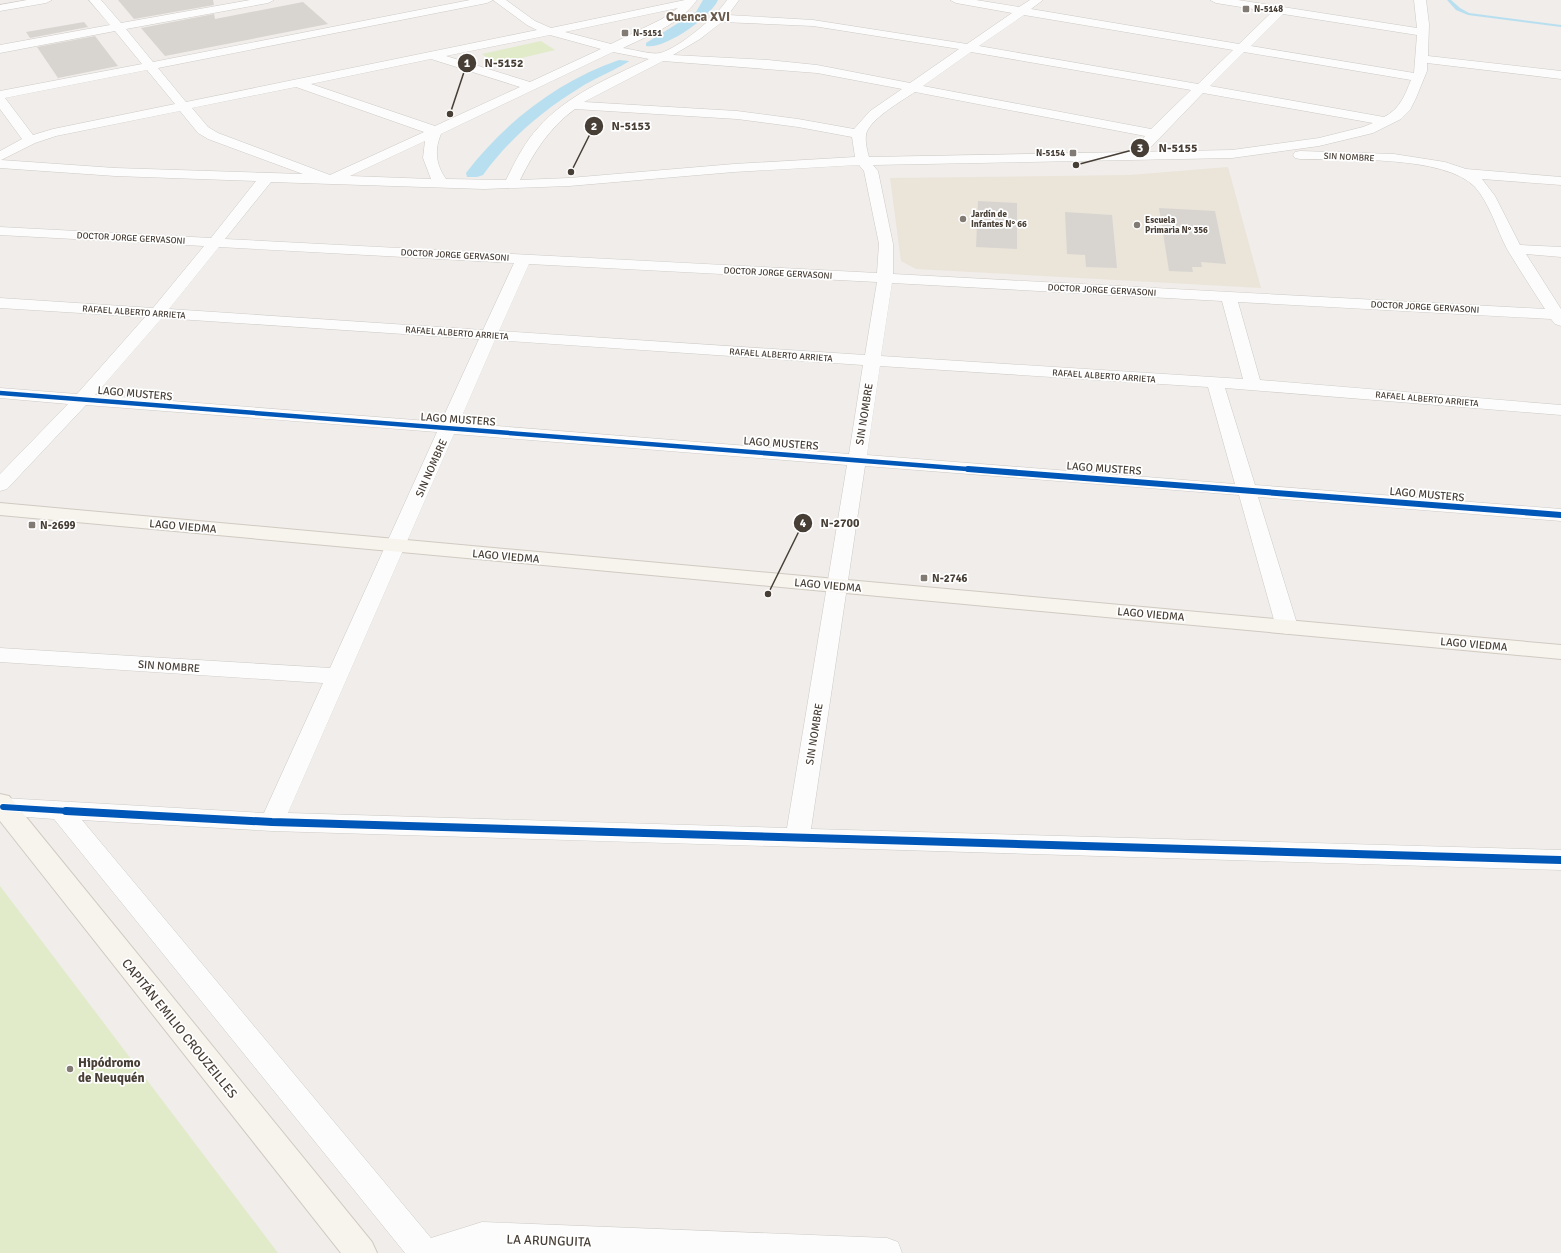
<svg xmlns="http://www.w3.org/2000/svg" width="1561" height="1253" viewBox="0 0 1561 1253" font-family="Signika,sans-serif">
<rect width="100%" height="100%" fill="#f0edea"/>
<path fill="#ebe4d9" d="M1228,167L1261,288L916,269L901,261L890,178L1130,175Z"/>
<path fill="#e1ebc9" d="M541,41L555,50L496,64L482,54Z
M0,886L278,1253H0Z"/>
<path fill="#b8dff0" d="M703,0H718C711,17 664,50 646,46V43L688,17L696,12Z
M619,60L629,61C627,64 588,82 581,87C542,111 510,138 483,175L477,177H467L466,173C505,122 558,81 619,60Z"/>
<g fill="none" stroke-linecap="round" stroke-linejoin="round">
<path fill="#b8dff0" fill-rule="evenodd" d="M1447,0H1451L1460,8L1469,13L1561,25V27L1468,15L1456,10Z"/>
</g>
<path fill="#d8d5d1" d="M118,0H213L214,5L134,19Z
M303,2L328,24L165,56L141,28L214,14L215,19Z
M84,22L88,27L30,38L26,32Z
M95,36L118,66L58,78L37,47Z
M978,201L1017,203V249L976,247Z
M1159,208L1215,211L1226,264L1201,262L1202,267H1192L1193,272L1169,271Z
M1065,212L1112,215L1117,268L1086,267L1085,255L1067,254Z"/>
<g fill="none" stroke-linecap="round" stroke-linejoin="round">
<defs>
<path id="street" d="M27,0H52L46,3L0,11V5Z
M89,0H101L121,23L250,0H274L268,3L126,29L153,62L470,0H493L487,3L158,68L186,102L537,30L527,25L493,0H506L535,21L551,28L685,0H697C679,25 649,35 623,48C631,49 652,55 660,53C679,48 716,17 727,0H739L728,15L813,20L967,44L1012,13L956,3L950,0H976L1019,7L1030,0H1043L1031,9L1239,44L1272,12L1216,3L1210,0H1238L1417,28L1414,0H1426L1429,24L1428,56L1561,71V79L1427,63V71L1416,98L1410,110L1401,119L1373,133L1319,146L1232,158L873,165L878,171L893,244V274L1545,309C1532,289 1519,269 1507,249C1497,230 1490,204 1475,187C1445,155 1342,160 1300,159L1295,158L1293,155L1295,152L1300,151L1394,154L1445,162L1466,169L1561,177V185L1482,179L1495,196L1520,245L1561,247V257L1526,254L1561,309V326L1555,324L1551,319L1238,302L1260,380L1561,405V415L1225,388L1255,485L1561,509V521L1258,497L1298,627L1294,632L1287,634L1280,632L1276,627L1239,495L865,466L811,829L1561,850V870L272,831L82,820L431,1238L482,1222L887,1238L898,1242L902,1253H405L54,819L0,815V799L3,798L264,813L323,683L0,662V648L330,668L437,432L86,405L7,489L0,491V474L68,404L0,398V388L77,394L145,317L0,308V298L153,308L204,246L0,235V227L211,238L256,181L115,176L0,168V151L22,139L0,109V91L142,64L115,31L0,53V45L110,25ZM678,8L662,19L611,44L565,32ZM1283,14L1417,35L1414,73L1251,46ZM1024,15L1233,50L1198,84L979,46ZM722,22L813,26L959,49L910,83L817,65L768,60L673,55L700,39ZM550,35L601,49L530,82L446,56ZM613,52L649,59C609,78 567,95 538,128C524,143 515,162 506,180L446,179C436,165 434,150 441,134ZM971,52L1191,90L1151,129L923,86ZM1244,52L1411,80C1405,95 1400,109 1384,117L1210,86ZM431,59L520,87L435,126L311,84ZM663,61L817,73L902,89L870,111L854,129L798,119L737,111L584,102ZM147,70L175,104L53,129L33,135L5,98ZM296,87L424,132L330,175L218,133L208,127L192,108ZM915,92L1145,136L1138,145L1140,148H1150L1203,93L1373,123L1363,127L1319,138L1232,150L869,157C867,150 865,142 866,135C868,120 903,100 915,92ZM575,109L737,119L798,127L852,137L855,157L734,164L569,178L520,180C534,152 549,128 575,109ZM180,111L198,133L208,139L303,174L115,168L1,160L35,143L56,136ZM425,141L423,158L431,179L350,176ZM859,165L864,171L879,244L877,273L225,239L271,182L484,189L569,186L734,172ZM219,247L514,263L483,330L169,309ZM529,264L877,282L865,355L499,331ZM892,283L1222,301L1243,379L881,356ZM162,318L479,339L441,422L95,395ZM495,340L863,365L849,454L459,423ZM880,366L1208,387L1235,484L867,455ZM454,434L847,465L787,828L288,813Z"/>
<path id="secondary" d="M0,503L1561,645V659L0,515Z
M0,794L9,796L372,1242L377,1253H341L0,821Z"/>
</defs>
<use href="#street" stroke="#cdcac6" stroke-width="1"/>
<use href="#secondary" stroke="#d0cac1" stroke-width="2"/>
<use href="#street" fill="#fdfcfc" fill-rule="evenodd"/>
<use href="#secondary" fill="#f7f4ee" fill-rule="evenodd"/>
<defs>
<path id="cycleway-far2" d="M0,393L980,470"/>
<path id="cycleway-far1" d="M968,469L1561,515
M3,807L84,812"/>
<path id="cycleway" d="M66,811L272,822L1561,860"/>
</defs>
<use href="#cycleway-far2" stroke="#fff" stroke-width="6"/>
<use href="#cycleway-far1" stroke="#fff" stroke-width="8"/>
<use href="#cycleway" stroke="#fff" stroke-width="10"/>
<use href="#cycleway-far2" stroke="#0057b8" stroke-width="4.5"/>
<use href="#cycleway-far1" stroke="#0057b8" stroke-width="6"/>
<use href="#cycleway" stroke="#0057b8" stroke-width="8"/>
</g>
<g fill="#827b74" stroke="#fff" stroke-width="1.5">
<rect x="1242" y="5" width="8" height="8" rx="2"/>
<rect x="621" y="29" width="8" height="8" rx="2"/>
<rect x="1069" y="149" width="8" height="8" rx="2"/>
<circle cx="963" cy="219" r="4"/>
<circle cx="1137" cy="225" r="4"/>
<rect x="28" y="521" width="8" height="8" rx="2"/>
<rect x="920" y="574" width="8" height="8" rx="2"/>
<circle cx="70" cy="1069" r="4"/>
</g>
<g text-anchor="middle" stroke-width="3.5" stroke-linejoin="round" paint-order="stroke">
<g font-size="9" font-weight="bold" fill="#473e35" stroke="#fff" text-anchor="start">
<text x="1254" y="12">N-5148</text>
<text x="633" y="36">N-5151</text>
<text x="1065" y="156" text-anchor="end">N-5154</text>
<text x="971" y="217">Jardín de<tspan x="971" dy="10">Infantes N° 66</tspan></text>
<text x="1145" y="223">Escuela<tspan x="1145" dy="10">Primaria N° 356</tspan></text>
</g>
<g font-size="9" fill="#473e35" stroke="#fff">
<text transform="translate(1349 157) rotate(3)" y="3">SIN NOMBRE</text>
<text transform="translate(131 238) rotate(3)" y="3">DOCTOR JORGE GERVASONI</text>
<text transform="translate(455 255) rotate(3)" y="3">DOCTOR JORGE GERVASONI</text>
<text transform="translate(778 273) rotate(3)" y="3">DOCTOR JORGE GERVASONI</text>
<text transform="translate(1102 290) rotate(3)" y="3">DOCTOR JORGE GERVASONI</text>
<text transform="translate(1425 307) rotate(3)" y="3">DOCTOR JORGE GERVASONI</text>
<text transform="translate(134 312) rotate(4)" y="3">RAFAEL ALBERTO ARRIETA</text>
<text transform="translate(457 333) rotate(4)" y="3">RAFAEL ALBERTO ARRIETA</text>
<text transform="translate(781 355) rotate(4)" y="3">RAFAEL ALBERTO ARRIETA</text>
<text transform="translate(1104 376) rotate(4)" y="3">RAFAEL ALBERTO ARRIETA</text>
<text transform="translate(1427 399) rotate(5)" y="3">RAFAEL ALBERTO ARRIETA</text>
</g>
<g font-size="11" fill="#473e35" stroke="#fff">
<text transform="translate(135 393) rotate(5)" y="4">LAGO MUSTERS</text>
<text transform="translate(864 414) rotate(-81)" y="4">SIN NOMBRE</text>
<text transform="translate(458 419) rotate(4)" y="4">LAGO MUSTERS</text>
<text transform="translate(781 443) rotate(4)" y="4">LAGO MUSTERS</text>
<text transform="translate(431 468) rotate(-66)" y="4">SIN NOMBRE</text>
<text transform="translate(1104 468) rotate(4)" y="4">LAGO MUSTERS</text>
<text transform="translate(1427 494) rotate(5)" y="4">LAGO MUSTERS</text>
<text transform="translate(183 526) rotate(5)" y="4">LAGO VIEDMA</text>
<text transform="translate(506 556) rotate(5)" y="4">LAGO VIEDMA</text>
<text transform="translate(828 585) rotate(5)" y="4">LAGO VIEDMA</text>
<text transform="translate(1151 614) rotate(5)" y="4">LAGO VIEDMA</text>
<text transform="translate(1474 644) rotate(5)" y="4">LAGO VIEDMA</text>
<text transform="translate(169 666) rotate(4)" y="4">SIN NOMBRE</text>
<text transform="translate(814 734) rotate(-81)" y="4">SIN NOMBRE</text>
</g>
<g font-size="11" font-weight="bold" fill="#473e35" stroke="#fff" text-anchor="start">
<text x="40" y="529">N-2699</text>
<text x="932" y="582">N-2746</text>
</g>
<g font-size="13" font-weight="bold" fill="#6a5b4c" stroke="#fff">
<text x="698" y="21">Cuenca XVI</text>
</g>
<g font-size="13" fill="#473e35" stroke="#fff">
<text transform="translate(180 1028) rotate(51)" y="5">CAPITÁN EMILIO CROUZEILLES</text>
<text transform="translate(549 1240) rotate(2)" y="5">LA ARUNGUITA</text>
</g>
<g font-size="13" font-weight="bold" fill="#473e35" stroke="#fff" text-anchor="start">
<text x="78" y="1067">Hipódromo<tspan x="78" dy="15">de Neuquén</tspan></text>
</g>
</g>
<path fill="none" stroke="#473e35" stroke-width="1.5" d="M450 114L467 63M571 172L594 126M1076 165L1140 148M768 594L803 523"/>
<g fill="#473e35" stroke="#fff" stroke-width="1.5">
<circle cx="450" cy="114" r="4"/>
<circle cx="571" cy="172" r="4"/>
<circle cx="1076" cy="165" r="4"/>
<circle cx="768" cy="594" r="4"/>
<circle cx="467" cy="63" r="10"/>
<circle cx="594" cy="126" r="10"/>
<circle cx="1140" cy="148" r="10"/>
<circle cx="803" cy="523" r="10"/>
</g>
<g font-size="12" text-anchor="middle" font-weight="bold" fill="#fff">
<text x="467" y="67">1</text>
<text x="594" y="130">2</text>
<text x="1140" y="152">3</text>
<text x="803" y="527">4</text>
</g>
<g font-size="12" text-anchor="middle" font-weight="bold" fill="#473e35" stroke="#fff" stroke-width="3.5" stroke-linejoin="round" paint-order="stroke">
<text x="504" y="67">N-5152</text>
<text x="631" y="130">N-5153</text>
<text x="1178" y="152">N-5155</text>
<text x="840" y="527">N-2700</text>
</g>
</svg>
